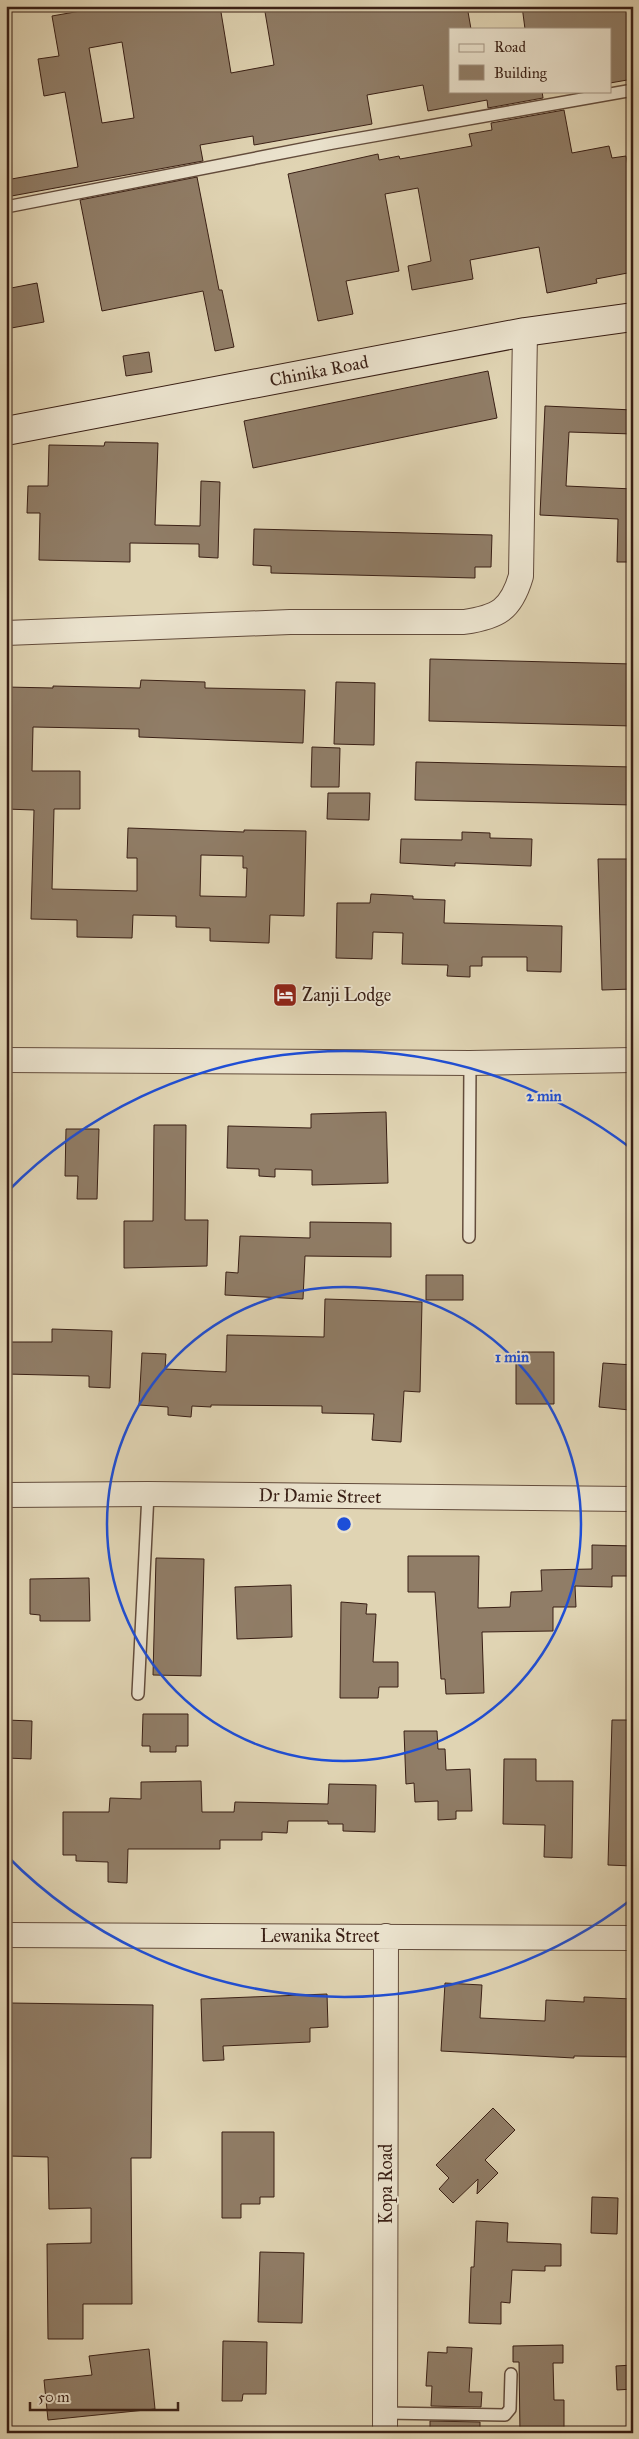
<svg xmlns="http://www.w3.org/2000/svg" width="639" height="2439" viewBox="0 0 639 2439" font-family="'IM FELL Great Primer',serif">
<rect width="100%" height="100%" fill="#e0d4b3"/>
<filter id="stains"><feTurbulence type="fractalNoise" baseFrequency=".004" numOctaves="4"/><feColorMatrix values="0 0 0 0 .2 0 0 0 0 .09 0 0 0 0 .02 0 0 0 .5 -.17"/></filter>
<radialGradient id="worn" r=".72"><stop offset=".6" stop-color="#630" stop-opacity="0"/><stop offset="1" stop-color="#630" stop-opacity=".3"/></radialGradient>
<path fill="#907d67" stroke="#391f15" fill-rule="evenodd" d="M109,6H220L231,73L274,65L264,6H467L471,29H450V91H542L543,98L488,108L487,100L428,111L423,85L367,95L372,124L254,145L253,136L200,145L203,161L6,197V180L78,167L65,92L44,96L38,59L59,56L52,16ZM122,42L134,118L102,123L89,48Z
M522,6H633V79L610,83V29H525Z
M564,110L572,153L609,146L612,158L626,156L633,190V272L596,279L597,283L547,293L539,247L470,260L473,279L412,290L408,266L431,261L418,188L385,194L399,271L346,281L353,314L318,321L288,174L378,154L379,160L399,156L400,159L472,146L469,134L492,130L491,123Z
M197,177L219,290H222L234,347L215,351L203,291L102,311L80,200Z
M37,283L44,322L6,329V289Z
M149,352L152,372L126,376L123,356Z
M488,371L497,418L253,468L244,421Z
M545,406L633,410V434L569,432L566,486L633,489V562H617L618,519L540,515Z
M105,442L158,443L155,525L200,526L201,481L220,482L218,558L199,557V544L130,543V562L39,560L40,513H27L28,486H48L49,445L104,446Z
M254,529L492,535L491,567H475V578L271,573V566L253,565Z
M430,659L633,664V726L429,721Z
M141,680L205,682V688L305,690L303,743L139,737V729L33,727L32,771H80V809H54L52,889L137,891V858H127L128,828L244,832V830L306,831L304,916L270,915L269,943L210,941V928L176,927V916L133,915L132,938L77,937V920L31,919L34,810L6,809V687L53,688V686L140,688ZM201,855L243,856V868H247L246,897L200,896Z
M336,682L375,683L374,745L334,744Z
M312,747L340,748L339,787H311Z
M416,762L633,767V805L415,800Z
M328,793H370L369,820L327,819Z
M462,832L490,833V838L532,839L531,866L455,863V866L400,863L401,839L462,840Z
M598,859H632L633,989L602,990Z
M371,894L413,896V899L445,900L444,923L562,926L561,972L527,971V957H482V966H470V977L447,976L448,965L402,964L403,933L373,932L372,959L336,958L337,903H370Z
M386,1112L388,1183L312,1185V1170L275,1169V1177L259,1176V1169L227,1168L228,1126L311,1128V1114Z
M154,1125H186L185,1220H208L207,1266L124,1268V1221H153Z
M66,1129H99L97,1199H77L78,1176H65Z
M310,1222L391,1223V1257L305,1256L303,1299L225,1295L226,1272L238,1273L240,1236L310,1238Z
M426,1275H463V1300H426Z
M325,1299L422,1302L420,1392L404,1391L401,1442L372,1440L374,1414L322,1413V1406L211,1405V1407L192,1406L191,1417L168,1415V1407L139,1405L142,1353L166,1354L165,1369L226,1372L227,1335L324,1337Z
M52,1329L112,1331L110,1388L89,1387V1376L6,1374V1342H52Z
M516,1352H554V1404H516Z
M603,1363L633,1365L630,1410L599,1407Z
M592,1545L633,1546V1576H612V1587L575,1586L576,1607H553V1631L482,1632L484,1693L446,1694L445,1679H441L435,1592H408V1556H479L478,1608L510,1607L511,1592L542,1591L541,1570L592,1569Z
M156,1558L204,1559L201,1676L153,1675Z
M89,1578L90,1621H40V1615L30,1614V1579Z
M291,1585L292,1637L237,1639L235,1587Z
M341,1602L367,1604L366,1614H376L373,1662H398V1687H379L378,1698H340Z
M143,1714H188V1746H176V1752H150V1746H142Z
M6,1720L32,1721L31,1759L6,1758Z
M612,1720H633V1866L608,1865Z
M404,1731H437L438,1749H445L446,1770L470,1769L472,1811H456V1819L438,1820V1801L415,1802L414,1783L406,1784Z
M504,1759H536V1781H573L572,1858L544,1857L545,1825L503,1824Z
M201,1781L202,1812H234L235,1802L328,1804L329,1784L376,1785L375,1832L343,1831V1824H328V1821H288L287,1833L262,1832V1840H220V1849H128L127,1883L108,1882V1862L76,1861V1855H63V1812H109L110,1798L141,1799V1782Z
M445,1983L482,1985L480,2018L545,2021L546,2000L584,2002V1997L633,1999V2057L574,2056V2058L441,2051Z
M327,1994L328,2027L310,2028V2042L223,2046L224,2060L203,2061L201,1999Z
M10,2003L153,2005L151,2158H131L132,2304H83V2339H48L47,2244L91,2243V2208L49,2209L48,2157L8,2156Z
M493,2108L515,2130L485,2160L498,2173L477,2194L478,2179L453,2203L439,2189L449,2178L436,2165Z
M222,2132H274V2197H260V2204H241V2218H222Z
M592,2197L618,2198L617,2234L591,2233Z
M476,2221L508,2223L507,2242L561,2244V2266H545V2271L512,2270L510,2303L501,2302V2324L469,2323L471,2267H474Z
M260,2252L304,2253L302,2323L258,2322Z
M223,2341L267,2342L266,2394H243L242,2401H222Z
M563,2345V2363H553L554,2400H564V2433H520L519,2362H513V2346Z
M447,2347L472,2348L469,2392H482L481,2407L431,2406L432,2386H426L428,2352L447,2353Z
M149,2349L155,2409L48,2420L44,2380L92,2375L89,2356Z
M633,2365V2389L617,2390L616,2366Z
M430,2421L480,2422V2433H430Z"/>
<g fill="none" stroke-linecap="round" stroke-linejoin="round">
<defs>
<path id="service" d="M6,207L333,143L633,90
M469,1237L470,1063
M138,1694L148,1494
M385,2413L505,2415L510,2409L511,2374"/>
<path id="minor" d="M6,633L290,622H464C498,617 511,610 521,576L525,332
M6,1060L470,1063L633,1060
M6,1495L148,1494L633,1499
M6,1935L633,1938
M385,2433L386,1936"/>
<path id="secondary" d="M6,431L525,332L633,317"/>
</defs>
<use href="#service" stroke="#634c3c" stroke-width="14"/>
<use href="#minor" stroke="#634c3c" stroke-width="26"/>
<use href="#secondary" stroke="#391f15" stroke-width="30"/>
<use href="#service" stroke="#ebe3ce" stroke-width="11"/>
<use href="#minor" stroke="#ebe3ce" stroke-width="24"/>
<use href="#secondary" stroke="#ebe3ce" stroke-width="28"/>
</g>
<g fill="none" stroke="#1d4ed8" stroke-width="2.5">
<circle cx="344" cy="1524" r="237"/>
<path d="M632 1899A473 473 0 0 1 7 1856M7 1192A473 473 0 0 1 632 1149"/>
</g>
<defs>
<symbol id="hotel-square" viewBox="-11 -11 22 22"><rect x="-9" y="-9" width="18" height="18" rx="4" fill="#8f2418" stroke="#ebe3ce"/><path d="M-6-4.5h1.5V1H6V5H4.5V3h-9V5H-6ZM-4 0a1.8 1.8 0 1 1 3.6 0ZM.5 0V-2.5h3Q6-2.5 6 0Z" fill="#fff"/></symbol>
</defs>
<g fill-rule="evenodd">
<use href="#hotel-square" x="271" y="981" width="28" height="28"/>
</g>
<g text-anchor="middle" stroke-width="4" stroke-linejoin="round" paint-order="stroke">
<g font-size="18" fill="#391f15" stroke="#ebe3ce">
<text transform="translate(319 371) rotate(-11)" y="6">Chinika Road</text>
<text transform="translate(320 1496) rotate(1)" y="6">Dr Damie Street</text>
<text x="320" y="1942">Lewanika Street</text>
<text transform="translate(386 2184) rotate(-90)" y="6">Kopa Road</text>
</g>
<g font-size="18" fill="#391f15" stroke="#ebe3ce" text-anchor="start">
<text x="302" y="1001">Zanji Lodge</text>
</g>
</g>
<circle cx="344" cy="1524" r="8" fill="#1d4ed8" stroke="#ebe3ce" stroke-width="2.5"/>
<g font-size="15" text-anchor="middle" font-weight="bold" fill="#1d4ed8" stroke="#ebe3ce" stroke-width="4" stroke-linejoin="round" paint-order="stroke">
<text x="544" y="1101">2 min</text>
<text x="512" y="1362">1 min</text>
</g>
<rect width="639" height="2439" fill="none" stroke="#e0d4b3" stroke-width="25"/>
<rect x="8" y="8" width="624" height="2424" fill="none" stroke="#391f15" stroke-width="2.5"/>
<rect x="12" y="12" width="614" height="2414" fill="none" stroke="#391f15"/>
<rect x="449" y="28" width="162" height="65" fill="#ebe3ce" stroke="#a49584"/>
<rect x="459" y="44" width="25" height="8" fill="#ebe3ce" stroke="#a49584"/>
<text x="494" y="52" font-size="15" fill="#391f15">Road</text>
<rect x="459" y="65" width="25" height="15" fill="#907d67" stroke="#a49584"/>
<text x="494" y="78" font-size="15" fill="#391f15">Building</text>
<path d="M30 2402v8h148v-8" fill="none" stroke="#391f15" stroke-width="2.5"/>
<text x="38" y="2402" font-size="15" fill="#391f15" stroke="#ebe3ce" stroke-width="4" paint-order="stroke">50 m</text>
<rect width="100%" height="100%" filter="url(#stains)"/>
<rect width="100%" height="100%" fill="url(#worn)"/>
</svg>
